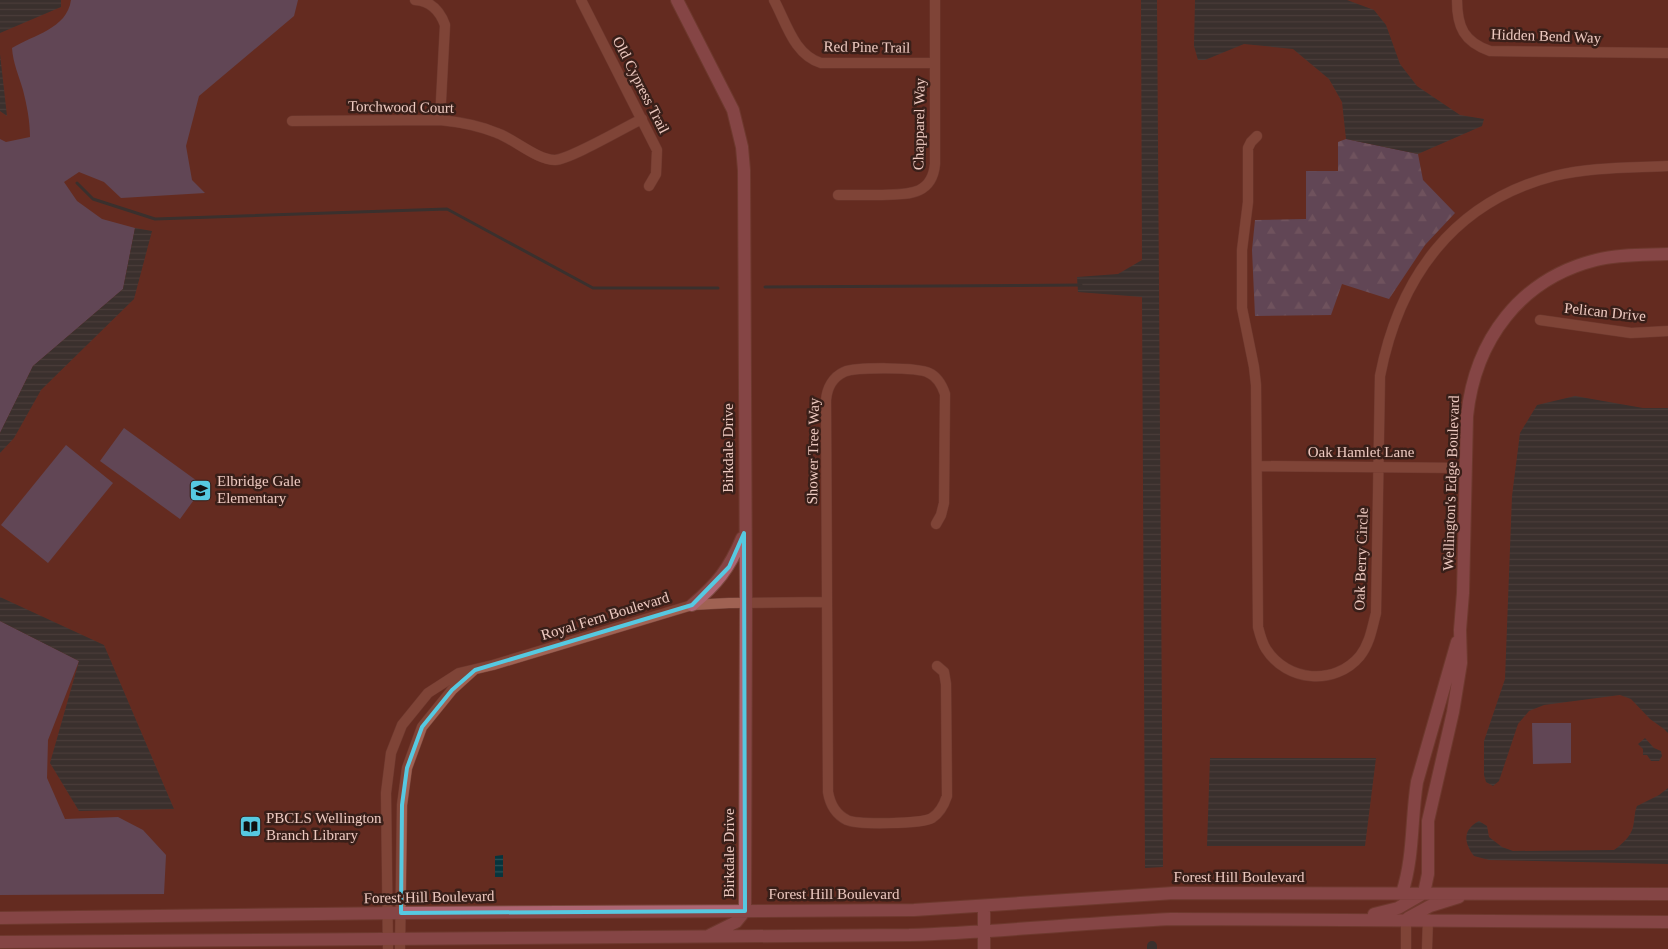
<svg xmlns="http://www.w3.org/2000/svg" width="1668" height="949" viewBox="0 0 1668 949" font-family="Georgia,serif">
<defs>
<pattern id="forest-firs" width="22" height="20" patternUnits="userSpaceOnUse" patternTransform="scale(1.25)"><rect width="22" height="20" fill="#5d6795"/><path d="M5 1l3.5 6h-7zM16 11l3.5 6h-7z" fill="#7c82a6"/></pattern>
<pattern id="water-rules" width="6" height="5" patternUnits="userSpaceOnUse" patternTransform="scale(1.25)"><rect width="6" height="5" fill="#07353d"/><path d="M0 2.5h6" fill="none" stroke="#2b5157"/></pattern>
</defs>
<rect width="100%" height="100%" fill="#652c20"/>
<path fill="#5d6795" d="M71,0H298L294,16L199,96L186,146L192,180L205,193L121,198L104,182L79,172L64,182L77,201L102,219L135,228L123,289L33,366L0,433V139L6,142L30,137C30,121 27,106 23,90C19,76 13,63 12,48C33,35 67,29 71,0Z
M124,428L204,486L180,519L100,461Z
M66,445L113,483L48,563L1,525Z
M0,621L79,661L48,740L47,778L65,819L118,817L143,830L166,855L164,894L0,895Z
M1532,723H1571V763L1533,764Z"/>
<path fill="url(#forest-firs)" d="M1346,139L1418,154L1423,180L1455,213L1425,245L1389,299L1342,284L1331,315L1255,316L1252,250L1255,220L1306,219V171H1338V142Z"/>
<path fill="url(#water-rules)" d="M0,0H61V7L0,33Z
M1141,0H1157L1163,867L1145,868L1142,297L1078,292L1077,277L1118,274L1142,260Z
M1195,0H1347L1374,10L1386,25L1400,64L1417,86L1460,115L1484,119L1482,126L1418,154L1346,139L1342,102L1329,79L1293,49L1244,44L1205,60H1198L1194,46Z
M0,54L7,116L0,111Z
M135,228L152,231L134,299L41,390L14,438L0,453V433L33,366L123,289Z
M1575,396L1643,408H1668V733L1664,729L1650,719L1631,699L1620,695L1544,705L1529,711L1518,724L1499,781L1493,786L1486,782L1484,775V741L1505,679L1512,496L1520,433L1537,405Z
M0,597L104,645L174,809L79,811L50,763L79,661L0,621Z
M1645,738L1654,748L1661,751L1662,756L1659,761H1651L1647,755H1643V749L1638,744Z
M1210,758H1376L1365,846H1207Z
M1668,788V864L1489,860L1474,856C1464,843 1462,830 1479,821L1487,826L1489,837L1502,847L1513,851L1614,850C1622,844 1631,836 1633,827C1635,819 1634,813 1637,806L1659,795Z
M503,855V877H495V856Z"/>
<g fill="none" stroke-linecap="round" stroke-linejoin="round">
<path stroke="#07353d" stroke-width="3" d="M77,183L93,199L155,219L447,209L593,288H718
M765,287L1081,285"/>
<path stroke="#07353d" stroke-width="10" d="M1152,946V949"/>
<defs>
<path id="street" d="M415,0C431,1 440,11 445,25L440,120
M581,0L657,150L656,174L649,186
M774,0C786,22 794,55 821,63H935
M1457,0C1457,27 1464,42 1490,51L1668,53
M292,121L440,120C460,122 478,125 497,133C514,139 537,160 555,160C571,159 625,127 642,119
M1257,136L1251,142L1248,148V202L1242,250V308L1254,367L1256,385L1258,627C1260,635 1262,643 1266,649C1287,682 1335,686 1360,656C1370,643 1372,628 1376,613L1380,376C1399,278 1453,202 1554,176C1591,167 1630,168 1668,166
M838,195C853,195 867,195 882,195C907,194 932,196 935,164V0
M1540,320L1631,333L1668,331
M1257,466L1465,468
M936,524L941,515L944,503L945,394C942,385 938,377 929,373C918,367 856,367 844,372C833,377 827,388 826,400L828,792C830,804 835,814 847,820C858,825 921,824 932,818C940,813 944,805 947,796L946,684L944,672L937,666
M1406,919V949
M388,949L386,793L391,753L402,725L428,693L459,673L493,665L692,605L729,603L827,602
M400,949L402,805L407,768L422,727L452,690L474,670
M1427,949L1428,919"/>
<path id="secondary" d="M677,0L733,110L742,147L744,170L746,602L745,911L736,922L708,936
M692,605C717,584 729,569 742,538
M1402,893C1414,857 1411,819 1417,782L1457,642
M1424,893L1428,874V821L1453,712L1461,663L1460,630L1463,593L1467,416C1475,340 1520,279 1596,260C1619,254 1644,255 1668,254
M984,906V949
M1374,914L1398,908L1424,893
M0,918L401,913L914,910L1174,893L1668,894
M1408,918L1430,906L1459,897
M0,942L909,935C997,932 1084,923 1171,919L1668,922"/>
</defs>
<use href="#street" stroke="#7a483e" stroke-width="11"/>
<use href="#secondary" stroke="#7a483e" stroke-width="14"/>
<use href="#street" stroke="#a06253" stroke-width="10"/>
<use href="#secondary" stroke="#ad6572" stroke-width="12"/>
</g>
<path d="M0 0H1668V949H0ZM744,533L745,911L401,913L402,805L407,768L422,727L452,690L475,670L692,605L729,567Z" fill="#652c20" fill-opacity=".55" fill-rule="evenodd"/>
<path fill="none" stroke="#56c9e1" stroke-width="4" stroke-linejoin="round" d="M744,533L745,911L401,913L402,805L407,768L422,727L452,690L475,670L692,605L729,567Z"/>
<defs>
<symbol id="school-square" viewBox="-11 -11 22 22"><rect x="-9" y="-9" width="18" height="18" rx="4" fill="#56c9e1" stroke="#391f19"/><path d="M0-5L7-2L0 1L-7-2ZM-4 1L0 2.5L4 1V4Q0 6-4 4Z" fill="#111"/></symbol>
<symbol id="library-square" viewBox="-11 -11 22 22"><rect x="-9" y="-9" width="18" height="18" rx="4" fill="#56c9e1" stroke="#391f19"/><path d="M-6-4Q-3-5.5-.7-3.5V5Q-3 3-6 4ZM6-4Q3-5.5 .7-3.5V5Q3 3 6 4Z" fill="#111"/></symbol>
</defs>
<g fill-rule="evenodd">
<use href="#school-square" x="188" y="478" width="25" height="25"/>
<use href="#library-square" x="238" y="814" width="25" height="25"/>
</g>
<g text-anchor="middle" stroke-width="5" stroke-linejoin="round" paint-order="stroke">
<g font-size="15" fill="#edc9c0" stroke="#391f19">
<text transform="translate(1546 36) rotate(2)" y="5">Hidden Bend Way</text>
<text transform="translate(867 47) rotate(1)" y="5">Red Pine Trail</text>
<text transform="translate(641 85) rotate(63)" y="5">Old Cypress Trail</text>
<text transform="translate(401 107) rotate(1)" y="5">Torchwood Court</text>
<text transform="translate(919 124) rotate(-89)" y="5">Chapparel Way</text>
<text transform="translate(1605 312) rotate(6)" y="5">Pelican Drive</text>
<text transform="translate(728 448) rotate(-90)" y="5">Birkdale Drive</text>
<text transform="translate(813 451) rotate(-89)" y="5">Shower Tree Way</text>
<text x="1361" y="457">Oak Hamlet Lane</text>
<text transform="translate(1451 483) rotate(-88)" y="5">Wellington's Edge Boulevard</text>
<text transform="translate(1361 559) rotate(-88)" y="5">Oak Berry Circle</text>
<text transform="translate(605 616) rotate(-17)" y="5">Royal Fern Boulevard</text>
<text transform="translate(729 853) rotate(-90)" y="5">Birkdale Drive</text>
<text x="1239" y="882">Forest Hill Boulevard</text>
<text x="834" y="899">Forest Hill Boulevard</text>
<text transform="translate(429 897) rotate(-1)" y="5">Forest Hill Boulevard</text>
</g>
<g font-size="15" fill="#edc9c0" stroke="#391f19" text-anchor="start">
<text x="217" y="486">Elbridge Gale<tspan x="217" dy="17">Elementary</tspan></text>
<text x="266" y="823">PBCLS Wellington<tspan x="266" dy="17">Branch Library</tspan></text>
</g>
</g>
</svg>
